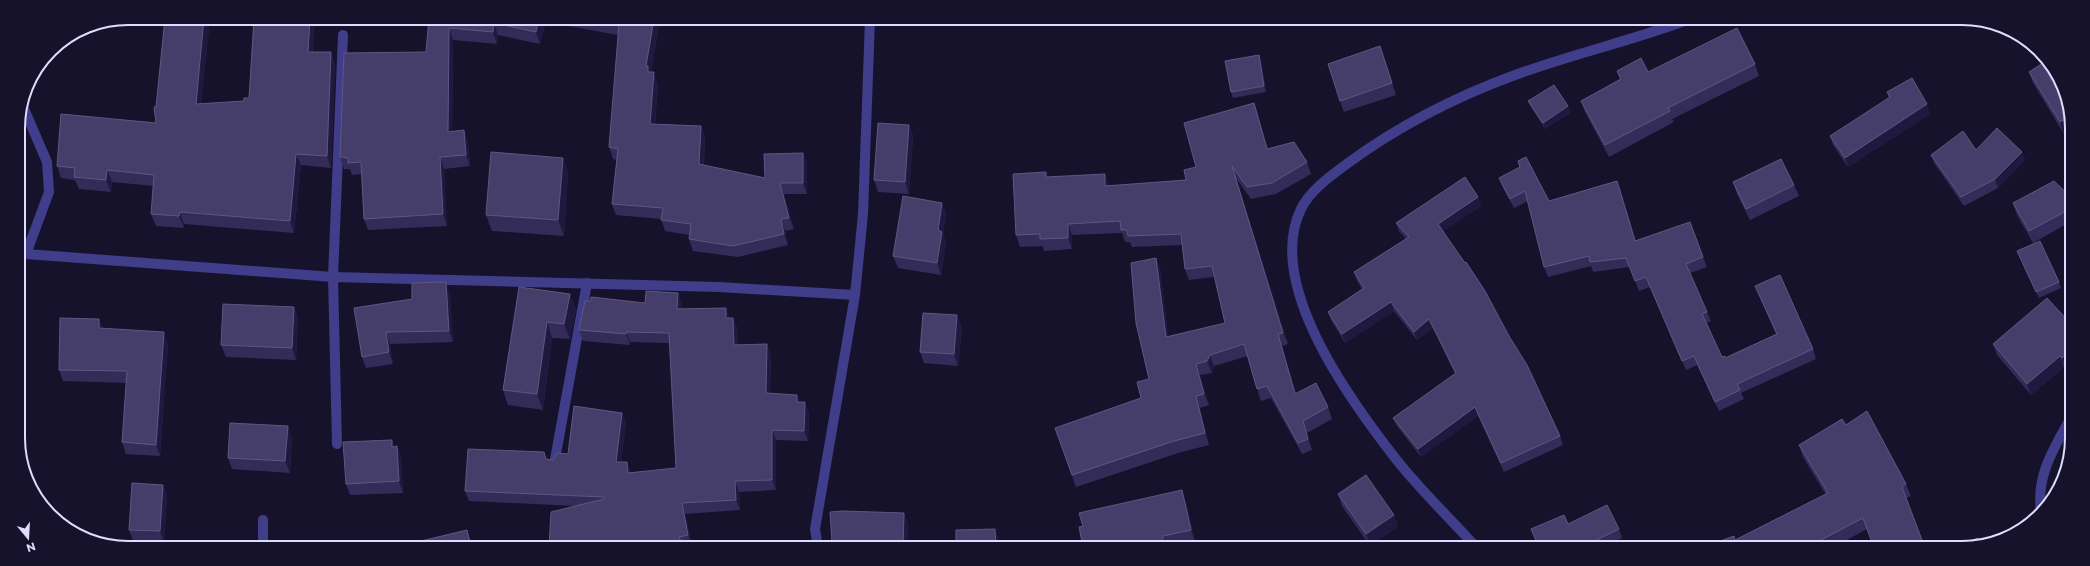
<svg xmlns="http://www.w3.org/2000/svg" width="2090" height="566" viewBox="0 0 2090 566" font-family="Montserrat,sans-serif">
<rect width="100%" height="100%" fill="#16122b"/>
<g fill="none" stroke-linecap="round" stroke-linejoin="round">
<path stroke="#403d8a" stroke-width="10" d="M22,104L47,162L49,192L26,254
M19,251L26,254L333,277L719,287L855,295
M337,444L333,277L343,35
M554,465L587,283
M2041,512C2036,476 2053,450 2070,419
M263,546V520
M818,547L815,529L855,295L863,214L870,19
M1476,547C1448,516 1417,487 1392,454C1348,397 1265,283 1301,209C1310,190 1332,175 1348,163C1400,125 1455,97 1515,75C1572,54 1631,41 1687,20"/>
</g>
<path fill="#342b59" d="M165,18H210L201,104L244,101L249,98L314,22L313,52L335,64L331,168L301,165L294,233L184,224V228L156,226L151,214L153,186L112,182L111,192L79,189L75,180L61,178L57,166L156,123V107Z
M429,18L660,19L651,72L658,84L655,124L701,126L705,138L704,165L765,178L803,153L807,165V194H784L794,229L785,231L788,245L738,257L693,251L689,239V235L665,231L661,219L616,215L612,204L617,160L613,159L609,147L618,35L546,22L540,44L498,35L497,44L453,40L452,131L464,130L468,142L470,166L444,169L447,226L368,230L364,219L362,174L352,175L350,169H344L340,157L426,52Z
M1259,55L1261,61L1266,92L1233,98L1231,92Z
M1384,58L1396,95L1344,112L1340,101Z
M1755,64L1759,76L1672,119L1674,122L1609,157L1585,112L1581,101L1620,79L1617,71L1648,72Z
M2029,72L2070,107V130L2064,134L2033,83Z
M1887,92L1930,114L1848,167L1833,145L1830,136L1889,98Z
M1528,101L1568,106L1570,113L1545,129L1531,107Z
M1254,103L1258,115L1268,149L1307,162L1311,174L1276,194L1251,199L1236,178L1288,344L1282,346L1296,393L1328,407L1332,419L1307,433L1312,450L1302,454L1271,398L1261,401L1257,389L1248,356L1214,366L1212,373L1200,375L1209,405L1200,408L1209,445L1178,453L1076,487L1055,428L1141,398L1149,379L1156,258L1160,269L1168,337L1225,323L1214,277L1189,280L1185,269L1182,245L1132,247L1130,242H1125L1122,233L1072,235V249L1044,251L1043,246L1020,247L1016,235L1046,172L1047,177L1109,186L1186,180L1196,167Z
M909,125L913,136L909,194L878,192L874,180Z
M1976,150L2022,152L2025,160L1998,188L1964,206L1934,163L1931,155Z
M563,158L568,173L564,236L492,231L486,215Z
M1499,178L1549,201L1617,181L1621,191L1636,241L1690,222L1707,267L1690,273L1707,312L1711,321L1707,323L1722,357L1725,358L1776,334L1759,295L1755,286L1813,349L1816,359L1741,393L1744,399L1719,411L1697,365L1686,370L1650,287L1639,291L1630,267L1593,272L1591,266L1548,277L1544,267L1528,201L1514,208L1503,188Z
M1733,182L1794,185L1799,196L1750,220L1737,194Z
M2070,196V222L2033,243L2017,215L2013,203Z
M1478,197L1481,206L1443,231L1560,436L1563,445L1504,472L1478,416L1421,457L1397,426L1393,418L1455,374L1433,328L1417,340L1394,311L1345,343L1331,320L1328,312L1362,289L1357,281L1354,272L1406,239L1399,231L1396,223Z
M942,203L946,214L943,234L946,243L941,275L898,268L893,256Z
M2017,251L2059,282L2061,288L2039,298Z
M519,287L570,294L576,310L570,339L552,338L543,410L508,405L503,390Z
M450,294L453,342L390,344L393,364L366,368L362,357L354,308Z
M590,301L645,303H682L681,309L726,308L729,318H733L737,328L738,345L771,354L770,394L800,402L809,413L808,441L776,440V490L739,492L740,510L685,514L692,545L687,546H549L575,506L469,501L465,491L544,452L546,459L553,460L568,454L622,413L626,423L621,462L631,473L676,468L669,343L630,342V345L583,341L579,330Z
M294,307L298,318L296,360L226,357L221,345Z
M957,315L962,327L958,366L924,363L920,352Z
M99,319L102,328L168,343L160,456L126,454L122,442L126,383L63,381L59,370Z
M2070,323V367L2066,370L2064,367L2031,395L1997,355L1993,344Z
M1846,425L1906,484L1911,496L1906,498L1867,529L1832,548L1684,547H1704L1735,540L1826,495L1803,457L1799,445Z
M292,438L290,473L232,469L228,458Z
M397,446L401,458L403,493L350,495L346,484L394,447Z
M163,485L167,496L164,543L133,541L129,530Z
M1338,494L1394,515L1398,526L1370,546L1342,506Z
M1186,502L1195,541L1170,547H1083Z
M904,513L908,524L907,547H834L832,542Z
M1568,524L1619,529L1622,538L1603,547H1538L1531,529Z"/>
<path fill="#20193f" d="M204,18H210L200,116L196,104Z
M310,18H313L314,22L312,64L308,52Z
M539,18H544L546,22L540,44L536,32Z
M654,19H660L651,73L652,84L646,66Z
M494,23L498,35L497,44L493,32Z
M449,28L453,40L452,143L448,132Z
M331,52L335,64L331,168L327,156Z
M1259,55L1261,61L1266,92L1264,86Z
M654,72L658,84L654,135L650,124Z
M1254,103L1258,115L1271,161L1267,149Z
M1927,104L1930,114L1848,167L1845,158Z
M1568,106L1570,113L1545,129L1543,123Z
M2070,116V130L2064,134L2060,122Z
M909,125L913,136L909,194L905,182Z
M701,126L705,138L703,175L699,164Z
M464,130L468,142L470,166L466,155Z
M2022,152L2025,160L1998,188L1995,179Z
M803,153L807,165V194L803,183Z
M296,154L301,165L294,233L290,221Z
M440,157L444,169L447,226L443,214Z
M563,158L568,173L564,236L558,220Z
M1232,166L1236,178L1288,344L1283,333Z
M107,170L112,182L111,192L106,180Z
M1105,174L1109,185V198L1105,186Z
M1617,181L1621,191L1638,251Z
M780,183L784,194L794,229L789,218Z
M1478,197L1481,206L1441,233L1438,224Z
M942,203L946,214L943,234L946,243L941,275L937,263L938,230Z
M180,212L184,224V228L179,216Z
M781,219L785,231L788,245L784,234Z
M1068,224L1072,235V249L1068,238Z
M1156,258L1160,269L1170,349L1166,337Z
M446,282L450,294L453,342L449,331Z
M678,293L682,303L681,320L677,309Z
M570,294L576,310L570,339L564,324Z
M1391,302L1394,311L1345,343L1342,334Z
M294,307L298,318L296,360L292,348Z
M726,308L730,318H726Z
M957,315L962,327L958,366L954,354Z
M733,318L737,328L738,355L734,345Z
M99,319L103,331L99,328Z
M1429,319L1433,328L1417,340L1414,332Z
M547,322L552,338L543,410L537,394Z
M164,332L168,343L160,456L156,445Z
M386,332L390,344L393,364L389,352Z
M626,332L630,342V345L626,334Z
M1278,334L1282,346L1299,405L1295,394Z
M767,344L771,354L770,404L766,393Z
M2070,352V367L2066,370L2062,358Z
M1210,355L1214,366L1212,373L1207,361Z
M2060,356L2064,367L2031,395L2027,384Z
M1196,364L1200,375L1209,405L1204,394Z
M797,395L801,405L797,402Z
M1196,396L1200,408L1209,445L1205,433Z
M805,402L809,413L808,441L804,431Z
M1475,407L1478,416L1421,457L1418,449Z
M622,413L626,423L620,473L616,462Z
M1303,421L1307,433L1312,450L1308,439Z
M288,426L292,438L290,473L285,461Z
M772,430L776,440V490L772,480Z
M392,440L396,451L392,447Z
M397,446L401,458L403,493L399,481Z
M627,462L631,473H628Z
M735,481L739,492L740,510L736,500Z
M163,485L167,496L164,543L160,531Z
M1182,490L1186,502L1195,541L1191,530Z
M682,503L685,514L692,545L688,535Z
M904,513L908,524L907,547H903Z
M1394,515L1398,526L1370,546L1366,534Z
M995,529L999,540V547H996Z
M467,530L471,542L472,546H471Z
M1163,536L1167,547H1163Z"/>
<path fill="#463e6a" stroke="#5e5782" d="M165,18H204L196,104L244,101V98H249L254,18H310L308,52H331L327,156L296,154L290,221L180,212L179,216L151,214L154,175L107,170L106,180L74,177L75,168L57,166L61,114L156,123L154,107H156Z
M429,18H539L536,32L494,23L493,32L449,28L448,132L464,130L466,155L440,157L443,214L364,219L361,162L348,163V158L340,157L344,53L426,52Z
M587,19H654L646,66H648V72H654L650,124L701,126L699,164L765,178L764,154L803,153V183H780L789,218L781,219L784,234L733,246L689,239L691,224L661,220L663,208L612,204L618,149L609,147L619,24Z
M1737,28L1755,64L1668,108L1670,111L1605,145L1581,101L1621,79L1617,71L1641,58L1648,72Z
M1380,46L1392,83L1340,101L1328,64Z
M1259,55L1264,86L1231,92L1225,61Z
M2046,61L2070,107V116L2060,122L2029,72Z
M1912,78L1927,104L1845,158L1830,136L1890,97L1887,92Z
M1554,85L1568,106L1543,123L1528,101Z
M1254,103L1267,149L1294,142L1307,162L1272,183L1247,187L1232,166L1283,333L1278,334L1295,394L1316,383L1328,407L1303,421L1308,439L1298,443L1267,386L1257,389L1244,344L1210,355L1207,361L1196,364L1204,394L1196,396L1205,433L1174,441L1072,475L1055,428L1141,398L1137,382L1149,379L1136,323L1131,263L1156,258L1166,337L1225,323L1212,266L1185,269L1181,234L1128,236L1127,230H1121L1120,221L1068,224V238L1040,239V234L1016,235L1013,174L1046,172V177L1105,174V186L1186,180L1184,170L1196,167L1184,123Z
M878,123L909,125L905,182L874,180Z
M1997,128L2022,152L1995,179L1961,197L1931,155L1963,131L1976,150Z
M491,152L563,158L558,220L486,215Z
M1526,157L1549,201L1617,181L1635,241L1690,222L1703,257L1686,264L1707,312L1702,314L1722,357L1725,356V358L1777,334L1755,286L1780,275L1813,349L1737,384L1740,390L1715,402L1694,356L1682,361L1646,277L1635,281L1626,258L1590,262L1589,256L1544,267L1525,191L1510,199L1499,178L1520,167L1518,161Z
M1781,159L1794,185L1746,209L1733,182Z
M1465,177L1478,197L1438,224L1465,263L1466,262L1485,291L1509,336L1527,365L1560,436L1501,463L1475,407L1418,449L1393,418L1456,373L1429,319L1414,332L1391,302L1342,334L1328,312L1364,288L1354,272L1409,237L1396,223Z
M2054,181L2070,196V209L2029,231L2013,203Z
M903,196L942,203L938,230L942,232L937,263L893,256Z
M2040,241L2059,282L2036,292L2017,251Z
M446,282L449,331L386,332L389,352L362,357L354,308L412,299V283Z
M519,287L570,294L564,324L547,322L537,394L503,390Z
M646,291L678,293L677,309L726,308V318H733L734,345L767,344L766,393L797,395V402H805L804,431L772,430V480L735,481L736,500L682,503L688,535L679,537L683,546H549L551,512L604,499V497L465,491L468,449L544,452L546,459L553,460L557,453L568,454L574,406L622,413L616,462H627L628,473L676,468L669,333L626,332V334L579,330L585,301H590L591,297L645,303Z
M2047,298L2070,323V352L2062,358L2060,356L2027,384L1993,344Z
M223,304L294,307L292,348L221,345Z
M923,313L957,315L954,354L920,352Z
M60,318L99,319V328L164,332L156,445L122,442L127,371L59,370Z
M1867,411L1906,484L1902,487L1925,548H1874L1863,518L1819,541L1822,548L1684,547L1701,541L1704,547L1734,536L1735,540L1828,493L1799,445L1842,419L1846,425Z
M230,423L288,426L285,461L228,458Z
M392,440V447L397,446L399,481L346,484L343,442Z
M1366,475L1394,515L1366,534L1338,494Z
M132,483L163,485L160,531L129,530Z
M1182,490L1191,530L1163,536V547H1083L1079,527L1083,526L1079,513Z
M1607,505L1619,529L1582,547H1539L1531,529L1564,515L1568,524Z
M843,511L904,513L903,547H847L848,541L832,542L830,512Z
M995,529L996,547H956V530Z
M467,530L471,546H422L421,541Z
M1978,538L1981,545L1969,548H1950Z"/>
<path d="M0 0H2090V566H0ZM128 25H1962A103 103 0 0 1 2065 128V438A103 103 0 0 1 1962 541H128A103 103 0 0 1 25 438V128A103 103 0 0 1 128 25Z" fill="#16122b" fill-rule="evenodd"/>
<path fill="none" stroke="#e0dcff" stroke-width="2" d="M128 25H1962A103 103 0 0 1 2065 128V438A103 103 0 0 1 1962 541H128A103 103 0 0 1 25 438V128A103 103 0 0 1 128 25Z"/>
<g transform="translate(28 538) rotate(162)" stroke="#16122b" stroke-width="3" paint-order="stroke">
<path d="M0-3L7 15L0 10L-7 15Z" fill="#e0dcff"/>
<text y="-6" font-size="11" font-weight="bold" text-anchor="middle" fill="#e0dcff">N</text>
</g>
</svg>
